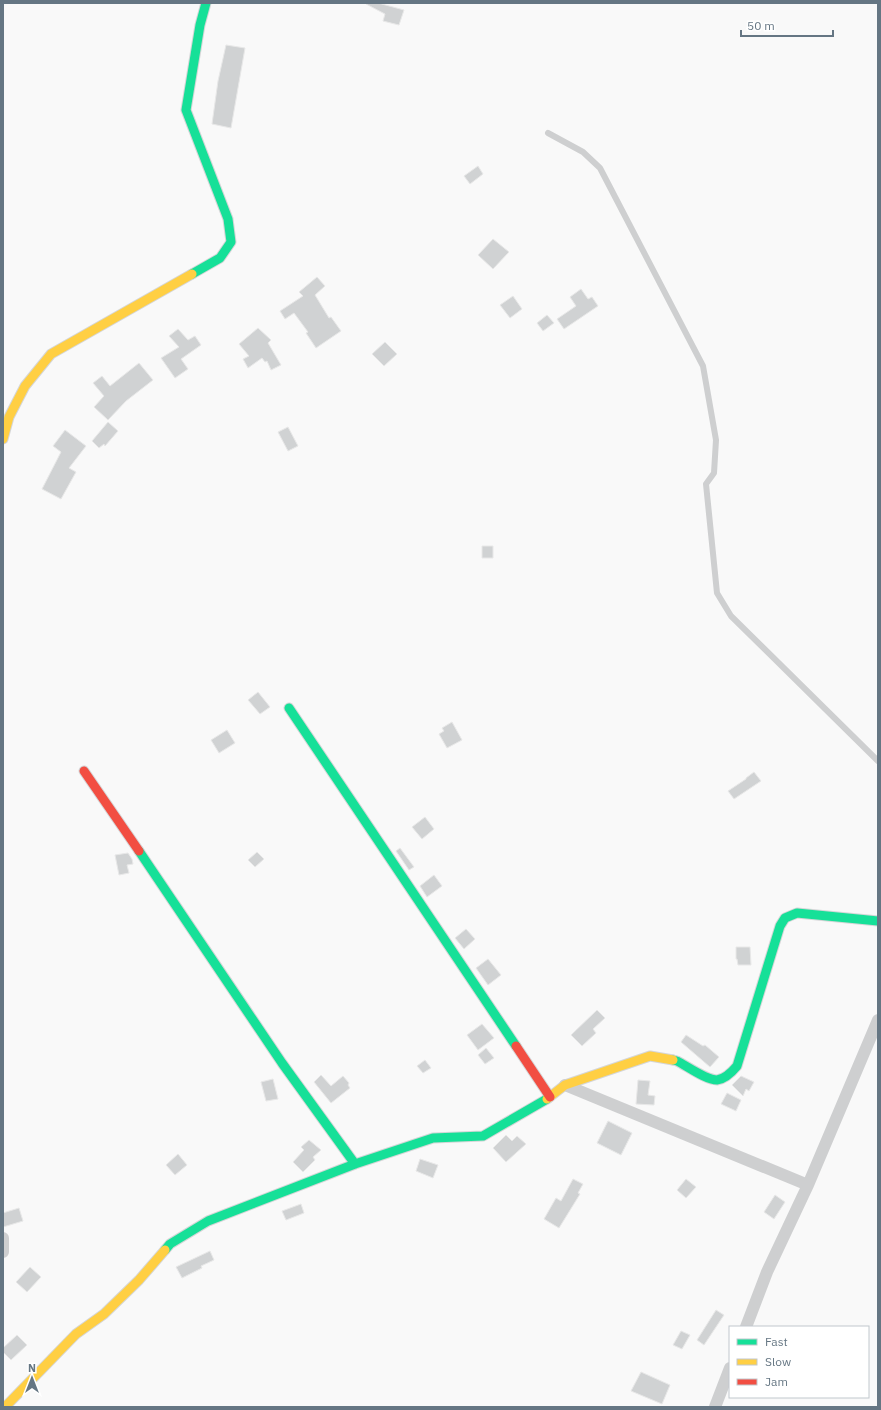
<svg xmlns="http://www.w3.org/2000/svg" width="881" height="1410" viewBox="0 0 881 1410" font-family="'IBM Plex Sans',sans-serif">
<rect width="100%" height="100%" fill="#f9f9f9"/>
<path fill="#d0d2d3" stroke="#e8e8e8" d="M367,3H378L404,10L399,25L383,21L385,14L366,4Z
M226,45L245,48L231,128L212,124L218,81Z
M478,166L483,174L470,184L464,176Z
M493,239L509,252L493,269L478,255Z
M317,277L325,286L315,295L329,318L331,317L341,331L316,348L306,333L308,332L294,313L285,319L280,311L303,296L299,292Z
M581,289L588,299L592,297L598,306L564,329L557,319L576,306L570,297Z
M513,296L522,309L510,318L500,305Z
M547,315L554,323L543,331L537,323Z
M258,328L271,340L268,343L281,365L271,370L267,361L265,362L262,358L248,368L243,359L249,356L239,344Z
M178,329L188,340L195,336L201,345L181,359L188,369L175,378L161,358L179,347L169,336Z
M385,342L397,354L384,366L372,354Z
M139,363L153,380L126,401L108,420L94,407L104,396L93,383L102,376L110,386Z
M108,422L118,431L105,446L104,444L99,448L92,441Z
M288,427L298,446L288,451L278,432Z
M65,430L86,446L69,468L76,472L61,499L42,489L61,452L53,446Z
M482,546H493V558H482Z
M258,692L270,707L260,714L248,700Z
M452,722L462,740L447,748L439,734L444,731L442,728Z
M227,730L235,743L219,753L211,740Z
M754,772L761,781L734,799L728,791L746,779V778Z
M425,817L434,829L422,839L412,827Z
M400,848L414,867L409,870L396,851Z
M257,852L264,859L255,867L248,860Z
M128,853L132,859L133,864L127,865L129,873L119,875L115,855Z
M434,875L442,886L427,897L420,886Z
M466,929L475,939L464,949L455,938Z
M736,947H750L751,965H738L737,959H736Z
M488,959L501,975L488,985L476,968Z
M597,1010L605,1018L593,1029L596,1033L582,1046L571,1035Z
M482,1024L494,1038L478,1050L467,1035Z
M686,1035L703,1046L705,1045L719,1057L710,1067L681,1042Z
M486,1048L494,1058L485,1064L478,1055Z
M425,1060L431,1068L423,1073L417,1066Z
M321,1075L331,1086L343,1076L349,1083L348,1085L350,1088L331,1103L314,1082Z
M741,1076L754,1082L749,1091L746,1089L743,1096L732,1085Z
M273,1079L278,1099L266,1101L261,1082Z
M638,1080L650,1081L648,1095L655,1096L654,1105L636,1104Z
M727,1093L741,1100L736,1111L721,1104Z
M608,1121L632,1133L621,1155L597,1143Z
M506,1135L512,1141L517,1136L526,1144L506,1162L493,1148Z
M309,1140L321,1150L313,1157L315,1160L303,1172L293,1162L304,1150L301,1147Z
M178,1154L187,1165L175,1175L166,1165Z
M420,1159L438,1165L433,1178L416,1171Z
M573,1179L583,1184L578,1193L580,1194L559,1228L544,1219L556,1198L561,1201Z
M686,1179L696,1187L686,1198L677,1190Z
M775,1195L785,1202L774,1219L764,1212Z
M301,1204L304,1213L286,1220L282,1211Z
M19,1208L23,1221L3,1227V1213Z
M210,1251L214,1260L201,1266L202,1268L182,1278L176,1267Z
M30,1267L41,1277L27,1292L16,1282Z
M716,1310L724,1315L704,1345L697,1340Z
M681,1331L690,1335L682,1349L673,1345Z
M17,1335L27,1345L11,1360L3,1352V1348Z
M641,1372L670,1385L662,1404L631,1391Z"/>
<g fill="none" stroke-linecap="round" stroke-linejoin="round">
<defs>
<path id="fast" d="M192,274L220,258L231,242L228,219L186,110L200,25L206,3
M289,708L516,1046
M139,851L282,1063L355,1164
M673,1060L677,1061C687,1066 706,1080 717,1080C725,1079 732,1072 737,1066L780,926L785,918L797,913L878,921
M165,1250L170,1244L208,1221L355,1164L433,1138L483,1136L547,1099"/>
<path id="slow" d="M3,439L9,417L25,386L51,354L192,274
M547,1099L565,1085L650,1056L673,1060
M5,1407L76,1334L104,1314L139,1280L165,1250"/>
<path id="jam" d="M84,771L139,851
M516,1046L550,1097"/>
</defs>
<use href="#fast" stroke="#d5d6d7" stroke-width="11"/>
<use href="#slow" stroke="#d5d6d7" stroke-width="11"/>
<use href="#jam" stroke="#d5d6d7" stroke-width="11"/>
<path stroke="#cecfd0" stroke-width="6" d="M548,133L583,152L600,168L703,366L716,440L714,473L706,484L717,593L731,616L878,761"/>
<path stroke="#cecfd0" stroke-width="12" d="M565,1085L808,1185
M3,1238V1252
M746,1327L767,1272L808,1185L878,1020
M715,1407L730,1368"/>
<use href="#fast" stroke="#16e098" stroke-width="9"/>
<use href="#slow" stroke="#ffcf43" stroke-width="9"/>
<use href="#jam" stroke="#f24e42" stroke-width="9"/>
</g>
<rect width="881" height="1410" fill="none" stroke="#657683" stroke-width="8"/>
<rect x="729" y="1326" width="140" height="72" fill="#ffffff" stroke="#c1c8cd"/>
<rect x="737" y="1339" width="20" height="6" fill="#16e098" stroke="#c1c8cd"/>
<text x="765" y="1346" font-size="12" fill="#657683">Fast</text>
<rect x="737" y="1359" width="20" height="6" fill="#ffcf43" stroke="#c1c8cd"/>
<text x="765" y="1366" font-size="12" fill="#657683">Slow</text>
<rect x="737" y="1379" width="20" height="6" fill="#f24e42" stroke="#c1c8cd"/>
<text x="765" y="1386" font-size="12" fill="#657683">Jam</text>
<g transform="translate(32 1378)" stroke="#ffffff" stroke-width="3" paint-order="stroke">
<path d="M0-3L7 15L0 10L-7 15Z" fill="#657683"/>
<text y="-6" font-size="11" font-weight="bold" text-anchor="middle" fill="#657683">N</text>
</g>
<path d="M741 30v6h92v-6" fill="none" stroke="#657683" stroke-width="2"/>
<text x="747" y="30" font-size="12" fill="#657683" stroke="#ffffff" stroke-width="3" paint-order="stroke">50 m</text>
</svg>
